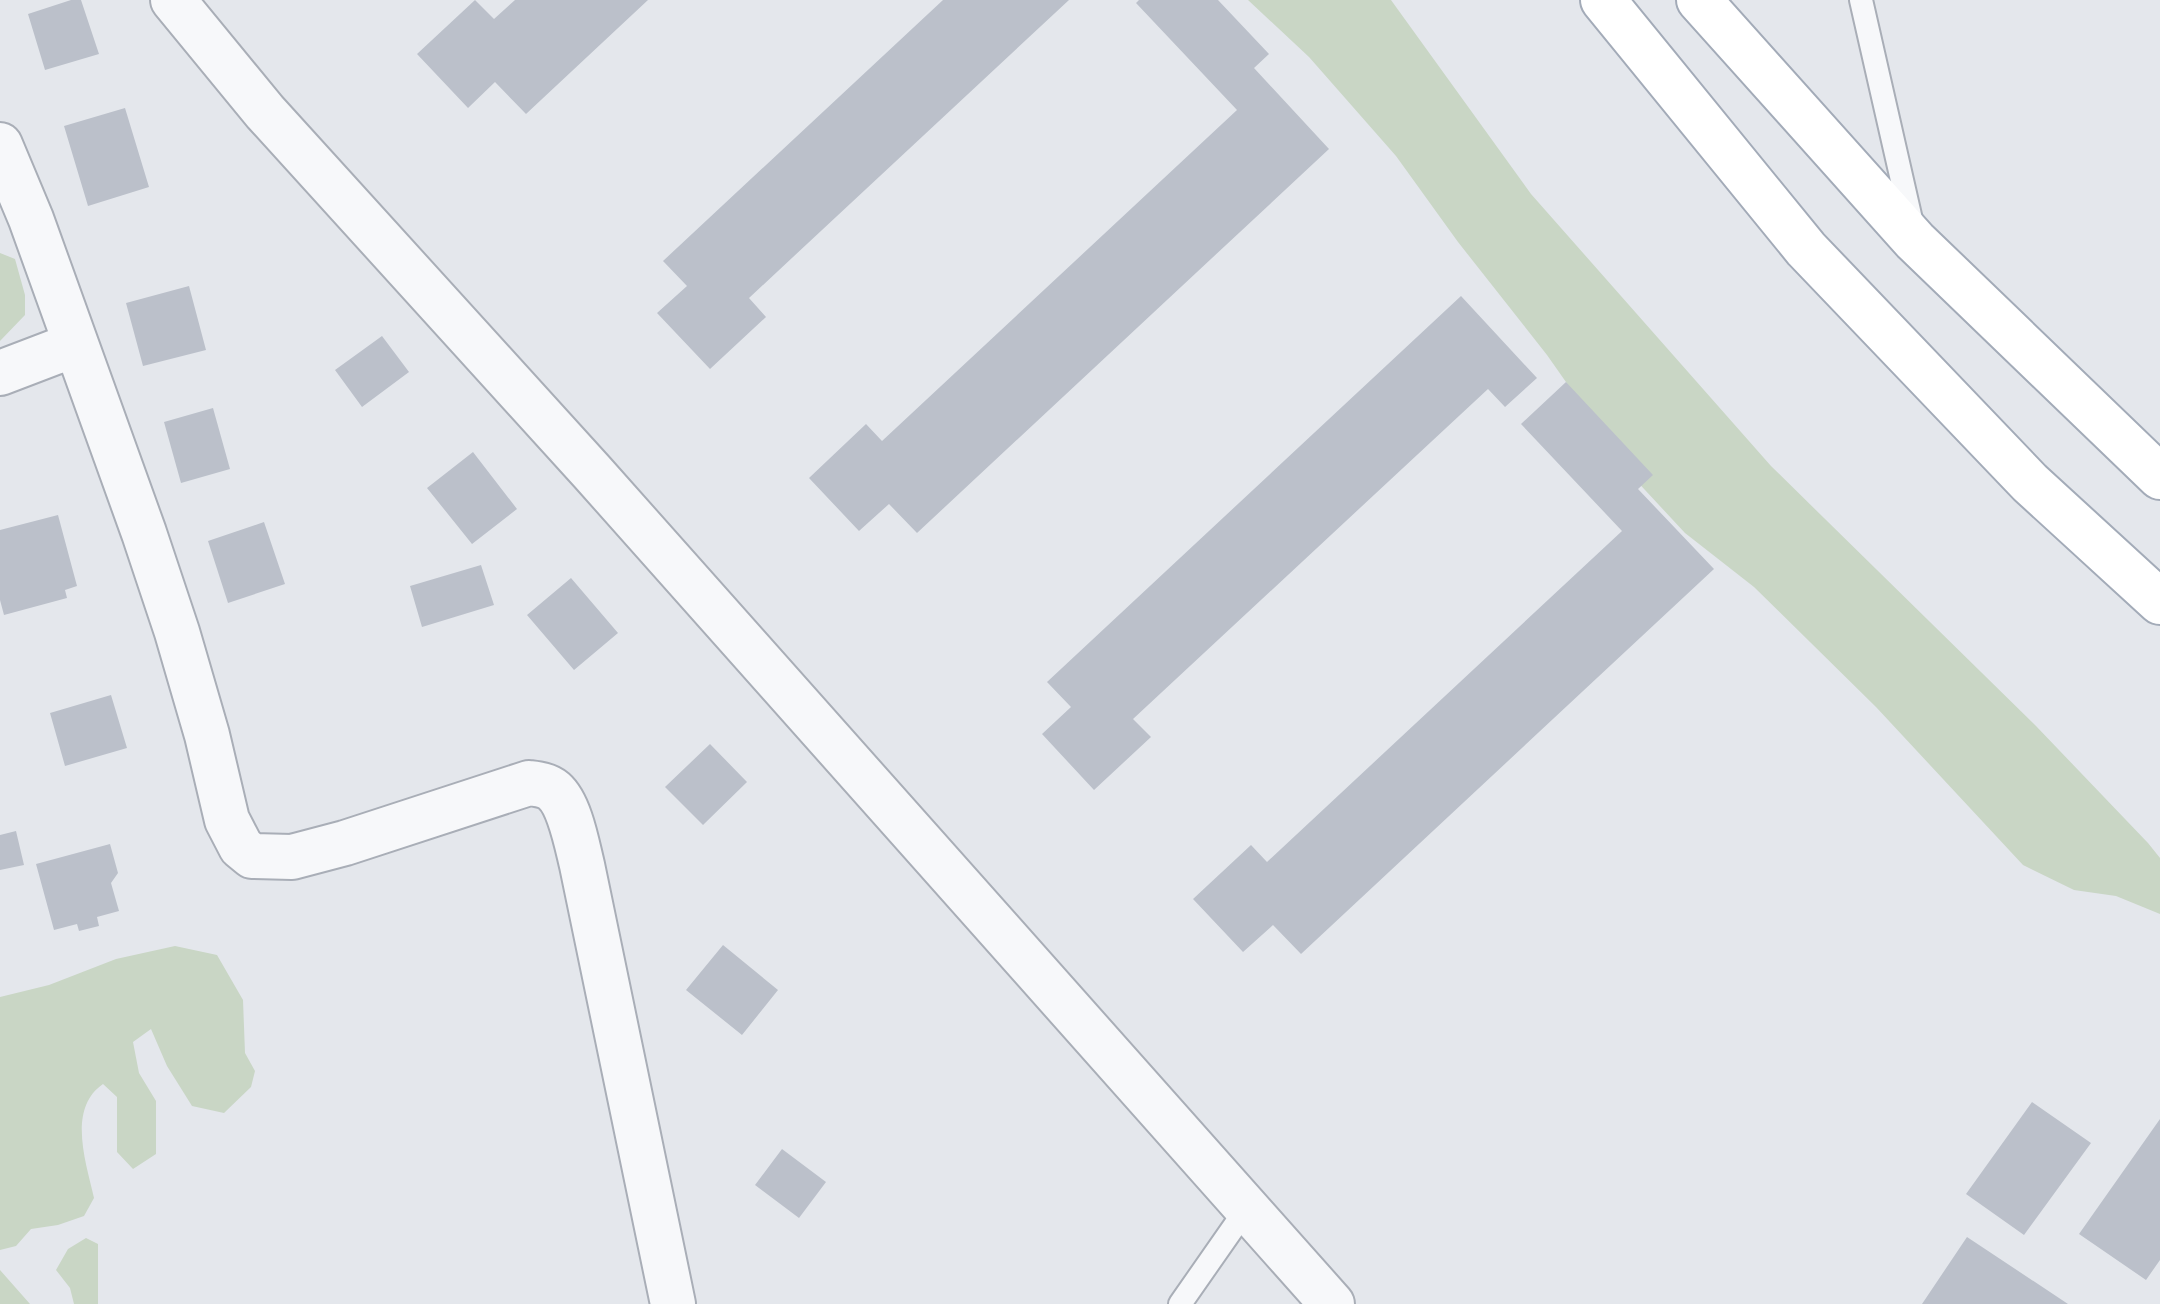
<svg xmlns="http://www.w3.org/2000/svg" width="2160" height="1304" viewBox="0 0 2160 1304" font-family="Barlow,sans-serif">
<rect width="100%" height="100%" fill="#e4e7ec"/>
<path fill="#c9d6c5" d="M1248,0H1391L1531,194L1771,466L2036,726L2148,843L2160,858V914L2116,896L2074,890L2023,865L1876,707L1754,587L1685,533L1632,476L1547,355L1458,242L1396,156L1309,57Z
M0,253L15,259L25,295V315L0,341Z
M175,946L217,955L243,1000L245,1053L255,1071L251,1087L224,1113L192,1106L167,1066L151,1029L133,1042L139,1073L156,1101V1154L133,1169L117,1152V1097L103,1084C67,1109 86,1162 94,1198L84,1216L58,1225L31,1229L16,1246L0,1250V997L49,985L116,959Z
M86,1238L98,1244V1304H74L70,1288L56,1270L68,1249Z
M0,1270L30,1304H0Z"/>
<path fill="#bbc0ca" d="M71,0H81L99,54L45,70L28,14Z
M475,0L494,19L515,0H648L526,114L495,82L468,108L417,54Z
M943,0H1069L749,298L766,317L710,369L657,313L687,286L663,261Z
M1139,0H1218L1269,54L1254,68L1329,149L917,533L889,504L859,531L809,478L866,424L882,441L1237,110L1136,3Z
M125,108L149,187L88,206L64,126Z
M189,286L206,350L143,366L126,303Z
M1461,296L1537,378L1505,407L1488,389L1133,719L1151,737L1094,790L1042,734L1071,707L1047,682Z
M382,336L409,372L362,407L335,370Z
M1566,382L1653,475L1638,489L1714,569L1301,954L1273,925L1243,952L1193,899L1251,845L1267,862L1622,531L1521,424Z
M213,408L230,469L181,483L164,422Z
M473,452L517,509L472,544L427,488Z
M58,515L77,586L65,590L67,598L4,615L0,600V530Z
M264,522L285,584L228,603L208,541Z
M481,565L494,605L422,627L410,586Z
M571,578L618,633L574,670L527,615Z
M111,695L127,748L65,766L50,713Z
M710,744L747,782L703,825L665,787Z
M16,831L24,865L0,870V835Z
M110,844L118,873L111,883L119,911L97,917L99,926L79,931L77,924L54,930L36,864Z
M723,945L778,990L742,1035L686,990Z
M2032,1102L2091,1143L2024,1235L1966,1194Z
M2160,1119V1260L2146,1280L2079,1234Z
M782,1149L826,1182L799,1218L755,1185Z
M1967,1237L2068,1304H1922Z"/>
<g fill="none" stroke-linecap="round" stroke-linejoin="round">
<defs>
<path id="lane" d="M1861,0L1912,224
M1180,1304L1247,1208"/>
<path id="street" d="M173,0L265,112L592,472L1332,1304
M0,145L31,219L144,533L177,632L207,735L227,820L241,847L252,856L292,857L345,843L529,783C537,784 547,785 554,791C570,805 577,845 582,865L673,1304
M0,373L76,344"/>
<path id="primary" d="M1603,0L1806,249L2030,483L2160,602
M1699,0L1915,241L2160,477"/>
</defs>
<use href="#lane" stroke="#a9aeb7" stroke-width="26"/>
<use href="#street" stroke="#a9aeb7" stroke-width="48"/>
<use href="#primary" stroke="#a3abb8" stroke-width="48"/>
<use href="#lane" stroke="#f7f8fa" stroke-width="22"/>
<use href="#street" stroke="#f7f8fa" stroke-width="44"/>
<use href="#primary" stroke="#fff" stroke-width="44"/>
</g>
</svg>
